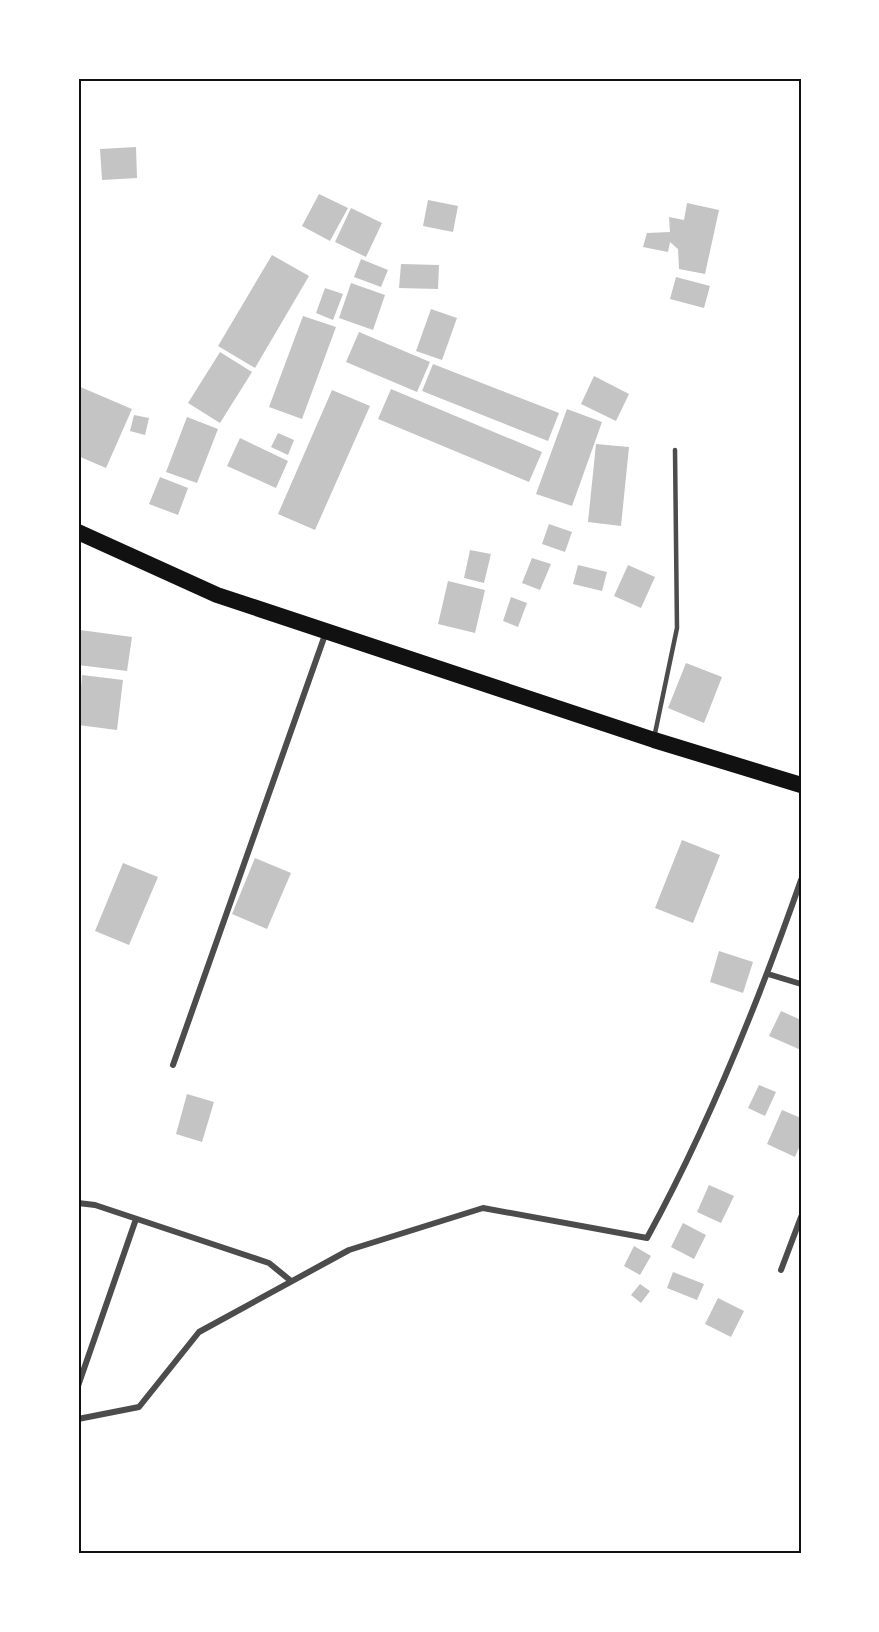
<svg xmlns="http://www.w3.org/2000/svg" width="879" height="1632" viewBox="0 0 879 1632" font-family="'Source Sans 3',sans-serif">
<rect width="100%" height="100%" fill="#fff"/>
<path fill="#c4c4c4" d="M136,147L137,178L102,180L100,149Z
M319,194L348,208L330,241L302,226Z
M428,200L458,206L453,232L423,226Z
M687,203L719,210L705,274L679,269L678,249L670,242L668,252L643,247L647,233L670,232L669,217L684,220Z
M351,208L382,223L366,257L335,242Z
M272,255L309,276L255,368L218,346Z
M361,259L388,270L381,287L354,277Z
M401,264L439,265L438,289L399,288Z
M676,277L710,286L704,308L670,299Z
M351,283L385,295L373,330L339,318Z
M325,288L343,294L333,320L316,313Z
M431,309L457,318L442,360L416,351Z
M303,316L336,327L302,419L269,407Z
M359,332L430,362L417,392L346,362Z
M220,352L252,372L220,423L188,403Z
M433,364L559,413L548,441L422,391Z
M594,376L629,394L616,421L581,404Z
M78,386L132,409L106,468L78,456Z
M391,389L542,452L529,482L378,419Z
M332,390L370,406L315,530L278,514Z
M567,409L602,422L572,506L536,494Z
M134,415L149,418L145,435L130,431Z
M187,417L218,429L197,483L166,472Z
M278,433L294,440L288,455L271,447Z
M240,438L288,461L276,488L227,466Z
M596,444L629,447L621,526L588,522Z
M160,477L188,488L178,515L149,504Z
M549,524L572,532L565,552L542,544Z
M470,550L491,554L484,583L464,578Z
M532,558L551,564L540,590L522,583Z
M578,565L607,572L602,591L573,584Z
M628,565L655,577L641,608L614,596Z
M448,581L485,590L475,633L438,624Z
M511,597L527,603L518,627L503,621Z
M80,630L132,637L127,671L78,665Z
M686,663L722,677L704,723L668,708Z
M82,675L123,680L117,730L78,725Z
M682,840L720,855L693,923L655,908Z
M255,858L291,873L267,929L232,914Z
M123,863L158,877L129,945L95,931Z
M719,951L753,962L743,993L710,982Z
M781,1011L801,1020V1050L769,1036Z
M759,1085L776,1092L765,1116L748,1108Z
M187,1094L214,1102L202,1142L176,1134Z
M782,1110L801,1118V1143L795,1157L767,1144Z
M709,1185L734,1196L721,1223L697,1212Z
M683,1223L706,1235L694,1259L671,1247Z
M634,1246L651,1256L640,1275L624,1266Z
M673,1272L704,1284L697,1300L667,1288Z
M640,1284L650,1291L641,1303L631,1295Z
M718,1298L744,1311L731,1337L705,1324Z"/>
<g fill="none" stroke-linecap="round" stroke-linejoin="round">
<path stroke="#4c4c4c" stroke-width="4.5" d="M654,738L677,628L675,450"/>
<path stroke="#4c4c4c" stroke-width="6" d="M768,974L801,984
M173,1065L326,632
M78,1203L95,1205L269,1263L291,1281
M781,1270L801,1217
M78,1386L136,1219
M78,1419L139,1407L199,1332L349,1250L483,1208L647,1238C709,1125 758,1003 801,880"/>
<path stroke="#111" stroke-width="16" d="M78,532L217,595L654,740L801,785"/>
</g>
<rect width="879" height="1632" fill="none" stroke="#ffffff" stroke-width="159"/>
<rect x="80" y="80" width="720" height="1472" fill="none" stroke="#111" stroke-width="2"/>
</svg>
